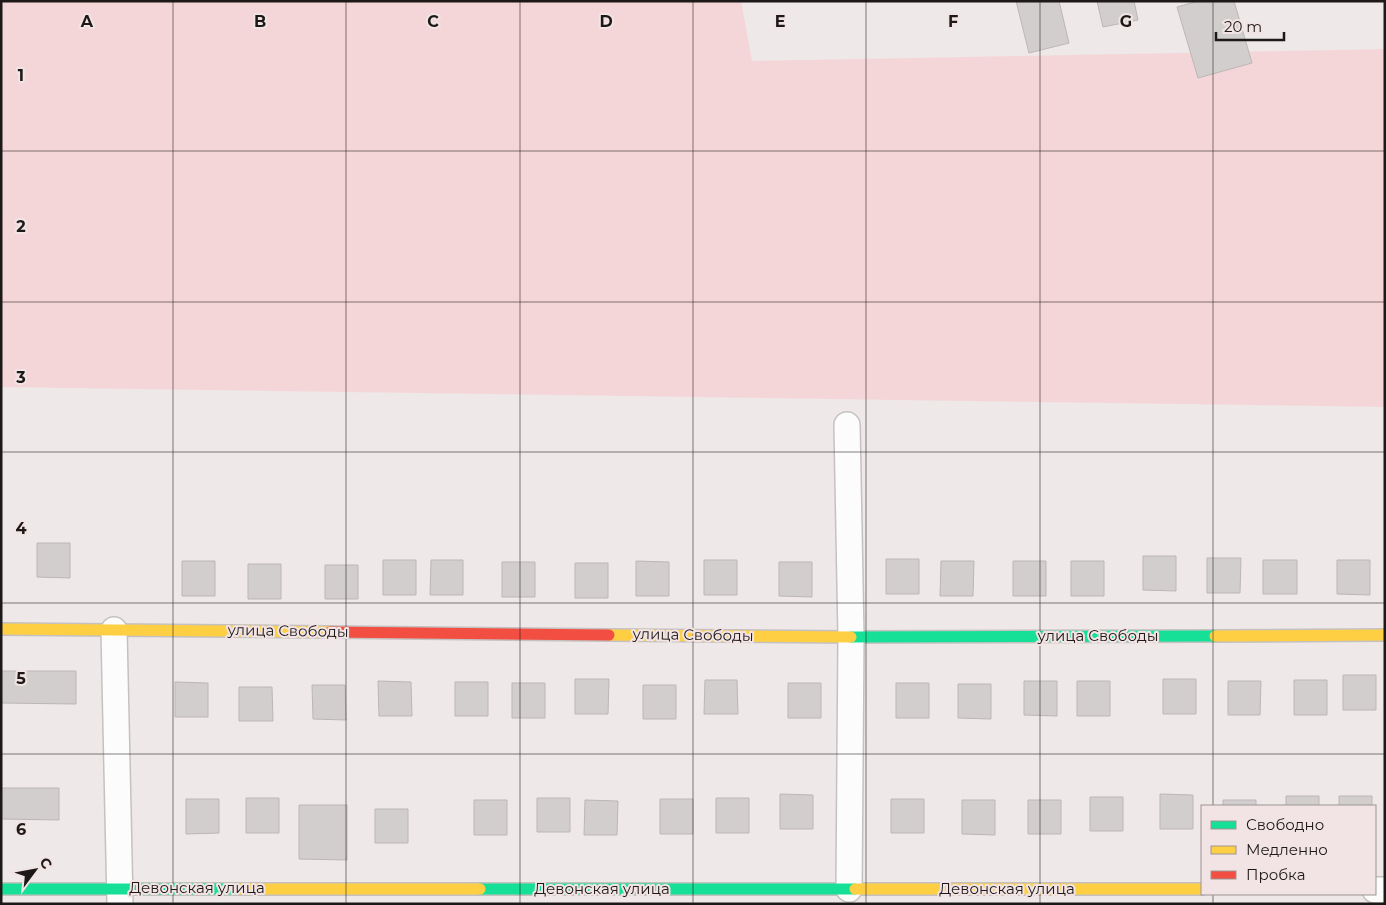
<svg xmlns="http://www.w3.org/2000/svg" width="1386" height="905" viewBox="0 0 1386 905" font-family="Montserrat,sans-serif">
<rect width="100%" height="100%" fill="#eee8e8"/>
<path fill="#f5d6d8" d="M1,1H741L752,61L1385,49V407L1,387Z"/>
<path fill="#d3cece" stroke="#bcb6b7" d="M1016,1H1059L1069,43L1029,53Z
M1097,1H1134L1138,20L1103,27Z
M1198,1H1234L1252,63L1198,78L1177,7Z
M37,543H70V578L37,577Z
M1143,556H1176V591L1143,590Z
M1207,558H1241L1240,593H1207Z
M886,559H919V594H886Z
M383,560H416V595H383Z
M431,560H463V595H430Z
M704,560H737V595H704Z
M1263,560H1297V594H1263Z
M1337,560H1370V595L1337,594Z
M182,561H215V596H182Z
M636,561L669,562V596H636Z
M941,561H974L973,596H940Z
M1013,561H1046V596H1013Z
M1071,561H1104V596H1071Z
M502,562H535V597H502Z
M779,562H812V597L779,596Z
M575,563H608V598H575Z
M248,564H281V599H248Z
M325,565H358V599H325Z
M1,671H76V704L1,703Z
M1343,675H1376V710H1343Z
M575,679H609L608,714H575Z
M1163,679H1196V714H1163Z
M705,680H737L738,714H704Z
M1294,680H1327V715H1294Z
M378,681L411,682L412,716H379Z
M1024,681H1057V716L1024,715Z
M1077,681H1110V716H1077Z
M1228,681H1261L1260,715H1228Z
M175,682L208,683V717H175Z
M455,682H488V716H455Z
M512,683H545V718H512Z
M788,683H821V718H788Z
M896,683H929V718H896Z
M958,684H991V719L958,718Z
M312,685H345L346,720L313,719Z
M643,685H676V719H643Z
M239,687H272L273,721H239Z
M1,788H59V820L1,819Z
M780,794L813,795V829H780Z
M1160,794L1193,795V829H1160Z
M1286,796H1319V806H1286Z
M1339,796H1372V806H1339Z
M1090,797H1123V831H1090Z
M246,798H279V833H246Z
M537,798H570V832H537Z
M716,798H749V833H716Z
M186,799H219V833L186,834Z
M660,799H693V834H660Z
M891,799H924V833H891Z
M474,800H507V835H474Z
M585,800L618,801L617,835H584Z
M962,800H995V835L962,834Z
M1028,800H1061V834H1028Z
M1223,800H1256V806H1223Z
M299,805H347V860L299,859Z
M375,809H408V843H375Z"/>
<g fill="none" stroke-linecap="round" stroke-linejoin="round">
<defs>
<path id="street" d="M847,425L851,637L849,889
M114,630L120,904
M1375,890H1385"/>
<path id="fast" d="M851,637L1215,636
M1,889H240
M480,889H855"/>
<path id="slow" d="M1,629L330,632
M609,635L851,637
M1215,636L1385,635
M240,889H480
M855,889H1202"/>
<path id="jam" d="M330,632L609,635"/>
</defs>
<use href="#street" stroke="#c6c1c1" stroke-width="28"/>
<use href="#fast" stroke="#c6c1c1" stroke-width="14"/>
<use href="#slow" stroke="#c6c1c1" stroke-width="14"/>
<use href="#jam" stroke="#c6c1c1" stroke-width="14"/>
<use href="#street" stroke="#fcfcfc" stroke-width="25"/>
<use href="#fast" stroke="#16e098" stroke-width="11"/>
<use href="#slow" stroke="#ffcf43" stroke-width="11"/>
<use href="#jam" stroke="#f24e42" stroke-width="11"/>
</g>
<path fill="none" stroke="#1e1919" stroke-width="1" stroke-opacity="0.55" d="M173,1V904M346,1V904M520,1V904M693,1V904M866,1V904M1040,1V904M1213,1V806M1,151H1385M1,302H1385M1,452H1385M1,603H1385M1,754H1385M1213,894V904"/>
<g text-anchor="middle" stroke-width="4" stroke-linejoin="round" paint-order="stroke">
<g font-size="15" fill="#1e1919" stroke="#f2e4e4">
<text transform="translate(288 631) rotate(1)" y="5">улица Свободы</text>
<text transform="translate(693 635) rotate(1)" y="5">улица Свободы</text>
<text x="1098" y="641">улица Свободы</text>
<text x="197" y="893">Девонская улица</text>
<text x="602" y="894">Девонская улица</text>
<text x="1007" y="894">Девонская улица</text>
</g>
</g>
<g font-size="16" text-anchor="middle" font-weight="bold" fill="#1e1919" stroke="#f2e4e4" stroke-width="4" stroke-linejoin="round" paint-order="stroke">
<text x="87" y="27">A</text>
<text x="260" y="27">B</text>
<text x="433" y="27">C</text>
<text x="606" y="27">D</text>
<text x="780" y="27">E</text>
<text x="953" y="27">F</text>
<text x="1126" y="27">G</text>
<text x="21" y="81">1</text>
<text x="21" y="232">2</text>
<text x="21" y="383">3</text>
<text x="21" y="534">4</text>
<text x="21" y="684">5</text>
<text x="21" y="835">6</text>
</g>
<rect width="1386" height="905" fill="none" stroke="#1e1919" stroke-width="5"/>
<rect x="1201" y="805" width="175" height="90" fill="#f2e4e4" stroke="#9d9393"/>
<rect x="1211" y="821" width="25" height="8" fill="#16e098" stroke="#9d9393"/>
<text x="1246" y="830" font-size="15" fill="#1e1919">Свободно</text>
<rect x="1211" y="846" width="25" height="8" fill="#ffcf43" stroke="#9d9393"/>
<text x="1246" y="855" font-size="15" fill="#1e1919">Медленно</text>
<rect x="1211" y="871" width="25" height="8" fill="#f24e42" stroke="#9d9393"/>
<text x="1246" y="880" font-size="15" fill="#1e1919">Пробка</text>
<g transform="translate(35 870) rotate(58)" stroke="#f2e4e4" stroke-width="4" paint-order="stroke">
<path d="M0-4L9 19L0 12L-9 19Z" fill="#1e1919"/>
<text y="-8" font-size="14" font-weight="bold" text-anchor="middle" fill="#1e1919">С</text>
</g>
<path d="M1216 32v8h68v-8" fill="none" stroke="#1e1919" stroke-width="2.5"/>
<text x="1224" y="32" font-size="15" fill="#1e1919" stroke="#f2e4e4" stroke-width="4" paint-order="stroke">20 m</text>
</svg>
